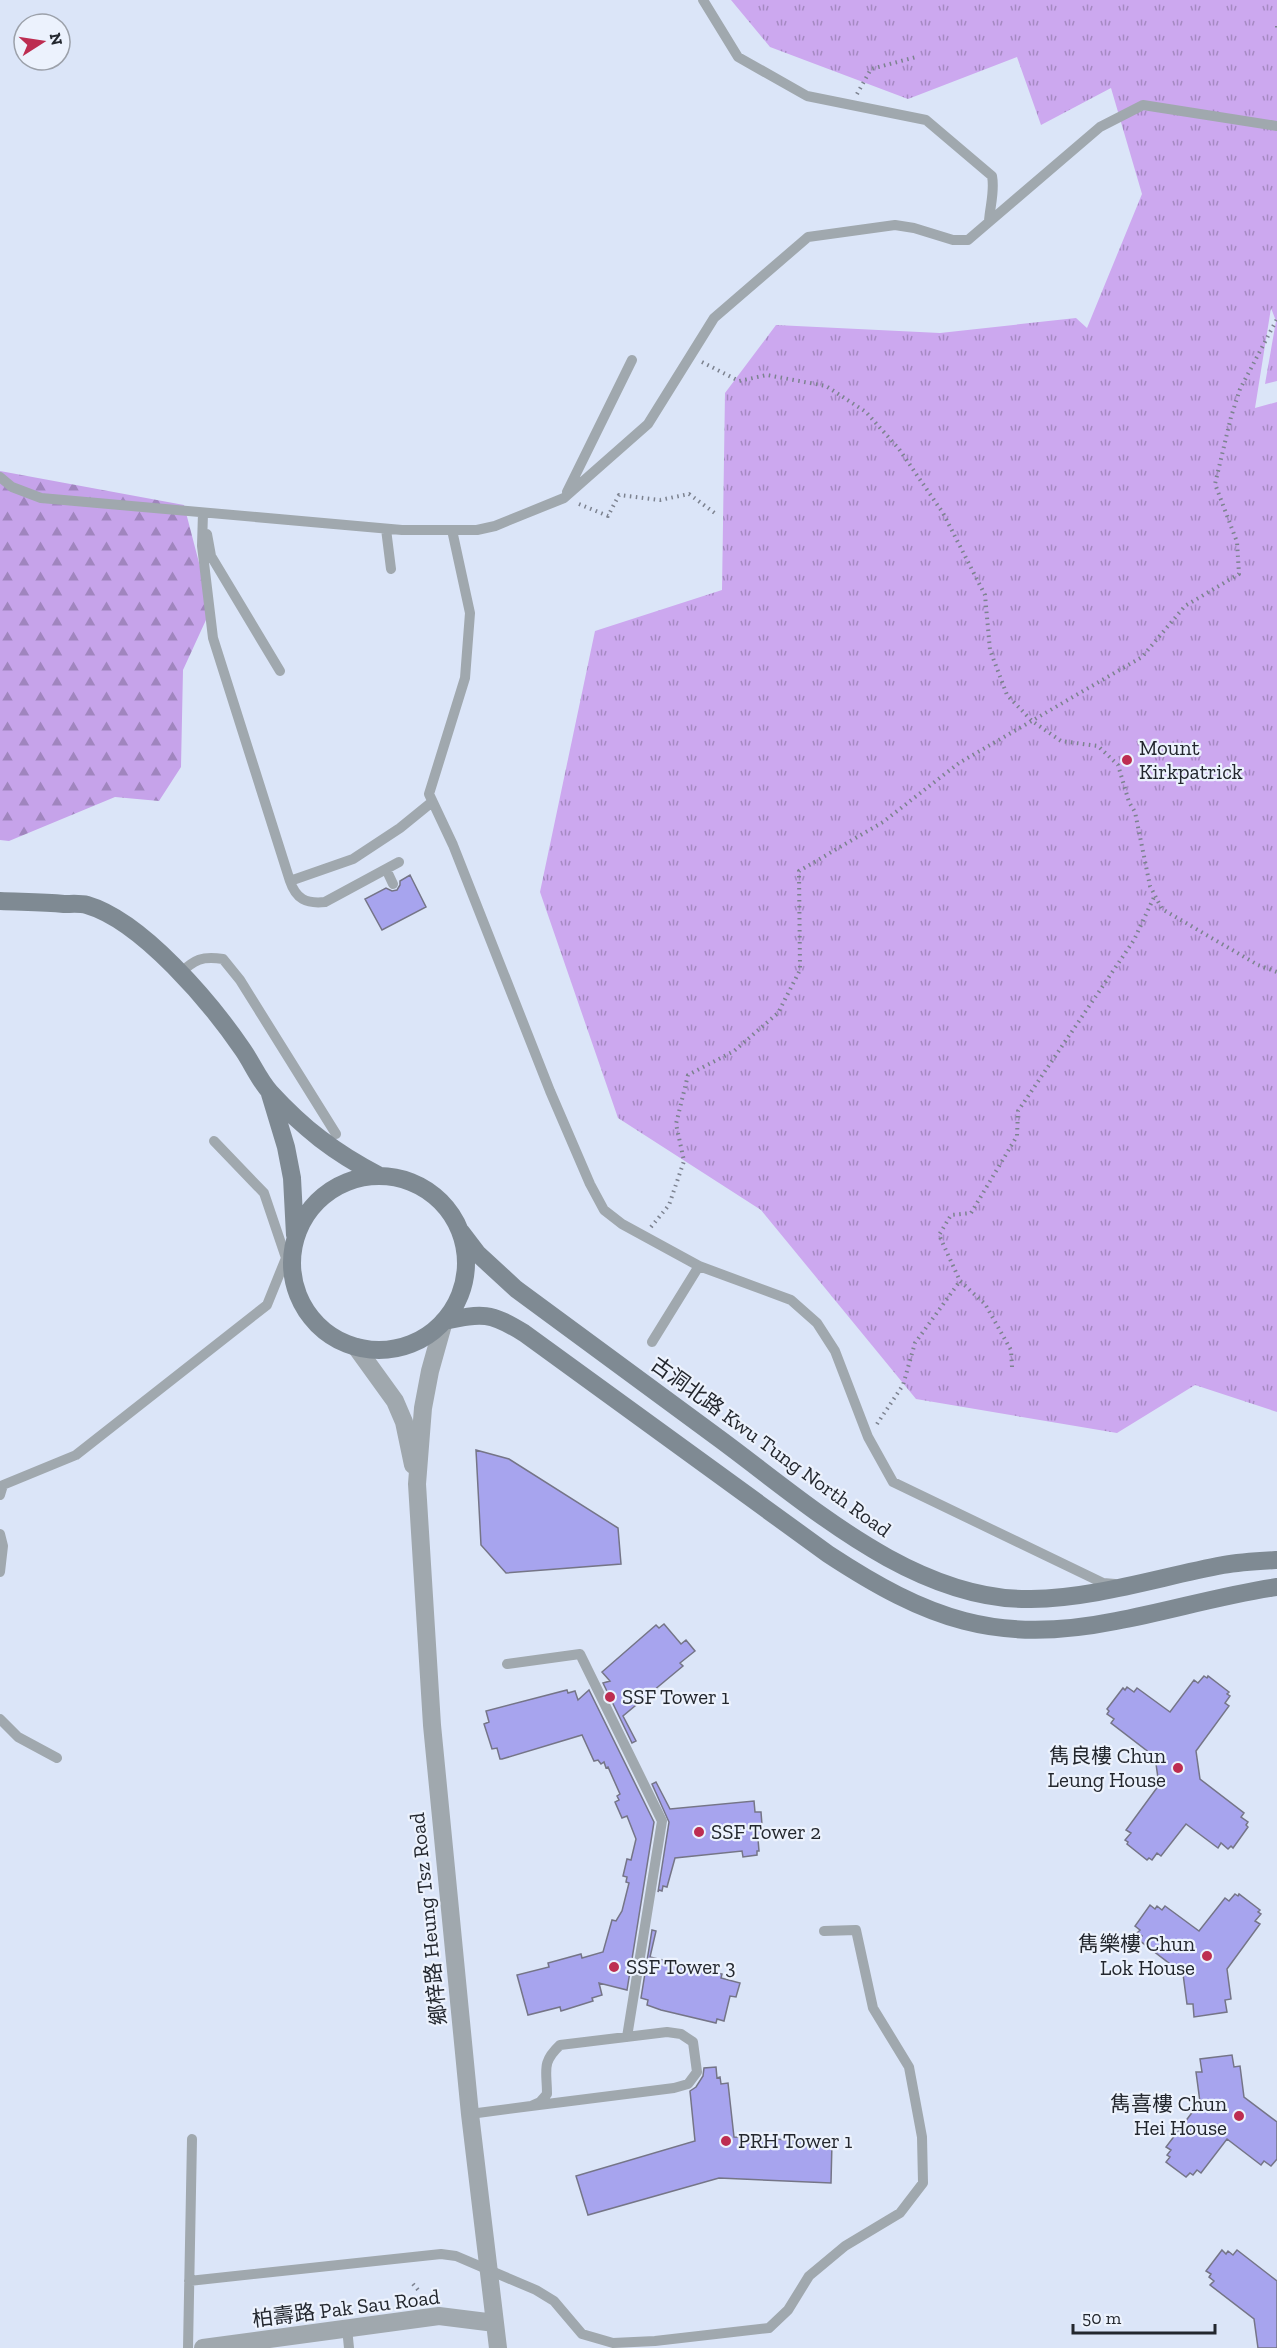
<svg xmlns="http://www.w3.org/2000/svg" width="1277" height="2348" viewBox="0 0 1277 2348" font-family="'Zilla Slab','Noto Sans SC',serif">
<defs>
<pattern id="grass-tufts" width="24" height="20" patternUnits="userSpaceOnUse" patternTransform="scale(1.5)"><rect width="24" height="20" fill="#cca8ef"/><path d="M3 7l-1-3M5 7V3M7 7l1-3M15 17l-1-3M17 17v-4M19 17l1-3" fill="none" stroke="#a589c2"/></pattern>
<pattern id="forest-firs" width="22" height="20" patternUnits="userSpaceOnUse" patternTransform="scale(1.5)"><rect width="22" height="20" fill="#c6a3ea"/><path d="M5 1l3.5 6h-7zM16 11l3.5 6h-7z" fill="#a085be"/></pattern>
</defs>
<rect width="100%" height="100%" fill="#dbe5f8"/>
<path fill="url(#grass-tufts)" d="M731,0H1277V381L1265,384L1276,321L1271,308L1255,408L1277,402V1412L1195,1385L1117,1433L916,1399L761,1210L618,1118L540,892L595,631L722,590L725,393L776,325L940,333L1076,318L1087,328L1142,194L1111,88L1041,125L1017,57L908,99L770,47Z"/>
<path fill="url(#forest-firs)" d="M0,471L184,505L211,609L183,670L181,767L159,801L115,797L9,841L0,840Z"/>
<path fill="#a7a4ee" stroke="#757587" stroke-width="1.5" d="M410,875L426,907L382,930L365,899L386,888L392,891L397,890L400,885V881Z
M476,1450L509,1459L618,1528L621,1564L506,1573L481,1545Z
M664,1624L681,1644L686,1640L695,1651L680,1663L683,1666L623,1716L636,1741L632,1743L603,1683L610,1681L602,1672L656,1625L659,1628Z
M1204,1676L1207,1678L1208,1676L1229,1692L1227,1694L1230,1696L1225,1703L1229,1706L1196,1751L1200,1779L1244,1813L1241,1817L1248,1822L1246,1825L1248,1827L1233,1848L1231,1846L1228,1849L1221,1843L1218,1848L1186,1824L1161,1856L1157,1853L1152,1860L1149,1858L1147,1860L1127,1844L1128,1842L1125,1840L1131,1833L1126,1830L1159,1785L1155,1757L1111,1723L1114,1719L1107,1714L1109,1711L1107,1709L1123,1688L1125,1690L1127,1687L1134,1692L1137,1688L1170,1712L1194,1680L1198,1683Z
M567,1690L568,1693L575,1691L578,1700L589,1690L654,1822L627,1990L599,1983L602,1995L592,1998L593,2001L561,2011L560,2007L528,2015L517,1975L549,1967L548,1963L581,1954L582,1958L603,1952L612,1920L616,1921L622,1911L629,1883L626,1882L627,1877L623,1876L627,1859L631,1860L636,1839L627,1816L622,1818L615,1802L619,1800L617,1796L620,1794L608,1767L606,1768L604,1762L601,1764L598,1760L594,1761L582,1735L502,1759H500L497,1748L492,1749L484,1724L489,1722L486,1711Z
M656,1782L670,1809L754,1801L755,1812H761L763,1838L758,1839L759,1851H757V1855L743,1857L742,1851L675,1858L667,1887L663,1886L662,1891L659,1890L658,1892L669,1822L652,1784Z
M1235,1894L1238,1896L1239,1894L1260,1910L1258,1912L1261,1914L1255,1921L1260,1924L1227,1969L1231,1999L1225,2000L1227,2012L1194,2017L1193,2004H1187L1183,1974L1139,1940L1142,1936L1137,1933L1140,1930L1135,1926L1150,1905L1155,1909L1157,1906L1162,1910L1165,1906L1199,1931L1225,1898L1229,1901Z
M652,1930L656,1931L650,1957L722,1974L721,1978L740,1983L736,1997L730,1996L724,2021L717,2019L716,2023L661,2010L647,2005L648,2000L641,1998Z
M1232,2055L1234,2067L1240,2066L1244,2097L1277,2122V2159L1271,2166L1264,2161L1261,2165L1227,2139L1201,2173L1197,2170L1193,2175L1190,2173L1186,2177L1166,2162L1170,2157L1167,2155L1171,2150L1166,2147L1200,2102L1196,2072H1202L1200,2059Z
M716,2067L717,2078L720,2077L721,2084L728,2083L734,2137L832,2142L831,2183L719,2178L588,2215L576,2176L695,2141L690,2091L696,2087L703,2076L704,2068Z
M1222,2250L1226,2254L1228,2251L1233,2255L1237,2250L1277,2281V2348H1258L1254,2319L1210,2285L1214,2281L1209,2277L1211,2274L1206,2271Z"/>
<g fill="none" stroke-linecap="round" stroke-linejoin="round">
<path stroke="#7c828f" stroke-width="4" stroke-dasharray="1.5 4.5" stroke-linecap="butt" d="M1277,26V28
M857,94L871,69L916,57
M702,362L739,381L767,375L826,386L866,412L899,449L943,513L985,595L990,650L1007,695L1032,721L1061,741L1098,746L1118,765L1129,802L1135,812L1150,886L1162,909L1258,965L1277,972
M579,504L608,516L619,495L660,500L689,494L716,514
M651,1227L669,1205L684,1161L676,1124L688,1075L734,1051L778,1013L800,970L799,871L883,822L959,763L1142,657L1185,606L1239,574L1237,542L1215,484L1231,417L1240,389L1277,319
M1012,1367L1011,1350L985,1304L960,1281L939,1235L951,1215L971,1213L1017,1136L1018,1111L1134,940L1155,895
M877,1424L903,1385L915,1343L960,1281
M413,2284L419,2291"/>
<path stroke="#a0a8ae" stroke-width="10" d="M703,0L738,57L807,96L926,120L992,176C995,191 990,206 989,221
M0,477L12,487L41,498L402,530H452
M567,492L632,360
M203,513L202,546L213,638L290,881L353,859L400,828L432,802
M386,529L391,569
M207,534L211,556L280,671
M386,869L393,884
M290,881C296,899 306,904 325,902L399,862
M179,974C195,959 202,956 223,959L240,980L336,1134
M652,1342L699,1266
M0,1495L3,1485L76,1455L267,1305L286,1258L264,1193L214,1141
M0,1534L3,1546L0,1572
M1115,1584L1103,1583L893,1482L868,1437L835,1351L817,1323L791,1300L699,1266L622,1224L604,1210L590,1184L550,1091L453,845L429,794L465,678L470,613L452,530H477L495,526L564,498L648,424L714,318L808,237L895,225L914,228L953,240H968L1100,127L1143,105L1277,126
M507,1664L580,1654L662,1821L627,2037
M0,1719L18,1737L57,1758
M470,2114L531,2106L540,2102L547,2094C547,2070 541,2063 560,2045L667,2032L681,2034L693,2042L697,2072L688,2084L674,2088L531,2106
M189,2281L441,2254L456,2256L536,2290L554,2301L582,2334L613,2343L655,2341L769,2328L788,2310L809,2276L845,2246L900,2213L923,2183L922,2137L909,2067L873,2008L856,1930L824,1931
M347,2328L349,2348
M188,2348L192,2139"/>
<path stroke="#a0a8ae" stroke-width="18" d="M444,1321L430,1371L423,1408L417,1484L432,1725L470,2114L498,2348
M356,1347L395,1401L404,1422L413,1465
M203,2348L439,2316L495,2323"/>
<path stroke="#7f8a93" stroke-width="18" d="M0,901C21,902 43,902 64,904C71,904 80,903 87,905C142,921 211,1003 243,1050C252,1063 259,1080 270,1092C303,1128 335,1153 378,1175
M270,1094L286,1147L292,1178L295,1235
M292 1263a87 87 0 1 1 174 0a87 87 0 1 1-174 0Z
M461,1232L477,1253L516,1289C583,1339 650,1388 717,1437C807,1503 913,1601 1031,1599C1096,1598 1159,1577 1223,1565C1240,1562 1259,1561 1277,1560
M444,1321C483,1313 490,1312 524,1333L828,1554C927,1619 996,1645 1116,1621C1170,1611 1222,1595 1277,1587"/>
</g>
<g fill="#bd2d51" stroke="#ecf2fd" stroke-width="2">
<circle cx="1127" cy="760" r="6"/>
<circle cx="610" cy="1697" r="6"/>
<circle cx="1178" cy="1768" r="6"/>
<circle cx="699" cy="1832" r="6"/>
<circle cx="1207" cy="1956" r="6"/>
<circle cx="614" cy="1967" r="6"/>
<circle cx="1239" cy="2116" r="6"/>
<circle cx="726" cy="2141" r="6"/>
</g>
<g text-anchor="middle" stroke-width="4.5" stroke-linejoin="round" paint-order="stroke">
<g font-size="21" fill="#23272e" stroke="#ecf2fd" text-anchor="start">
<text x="1139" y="755">Mount<tspan x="1139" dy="24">Kirkpatrick</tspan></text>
<text x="622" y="1704">SSF Tower 1</text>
<text x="1166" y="1763" text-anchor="end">雋良樓 Chun<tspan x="1166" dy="24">Leung House</tspan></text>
<text x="711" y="1839">SSF Tower 2</text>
<text x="1195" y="1951" text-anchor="end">雋樂樓 Chun<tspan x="1195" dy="24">Lok House</tspan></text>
<text x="626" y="1974">SSF Tower 3</text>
<text x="1227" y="2111" text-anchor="end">雋喜樓 Chun<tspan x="1227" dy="24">Hei House</tspan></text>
<text x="738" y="2148">PRH Tower 1</text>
</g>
<g font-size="21" fill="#23272e" stroke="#ecf2fd">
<text transform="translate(771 1447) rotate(36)" y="7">古洞北路 Kwu Tung North Road</text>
<text transform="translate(428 1919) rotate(-96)" y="7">鄉梓路 Heung Tsz Road</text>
<text transform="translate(346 2308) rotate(-7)" y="7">柏壽路 Pak Sau Road</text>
</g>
</g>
<g transform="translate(42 42) rotate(78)"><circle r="28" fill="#ecf2fd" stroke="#9ca1aa" stroke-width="1.5"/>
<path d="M0-4.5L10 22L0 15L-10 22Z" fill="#bd2d51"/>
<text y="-9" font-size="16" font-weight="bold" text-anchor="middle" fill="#23272e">N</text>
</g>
<path d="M1073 2324v9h142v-9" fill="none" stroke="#23272e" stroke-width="3"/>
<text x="1082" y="2324" font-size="18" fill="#23272e" stroke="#ecf2fd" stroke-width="4.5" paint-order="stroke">50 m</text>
</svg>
